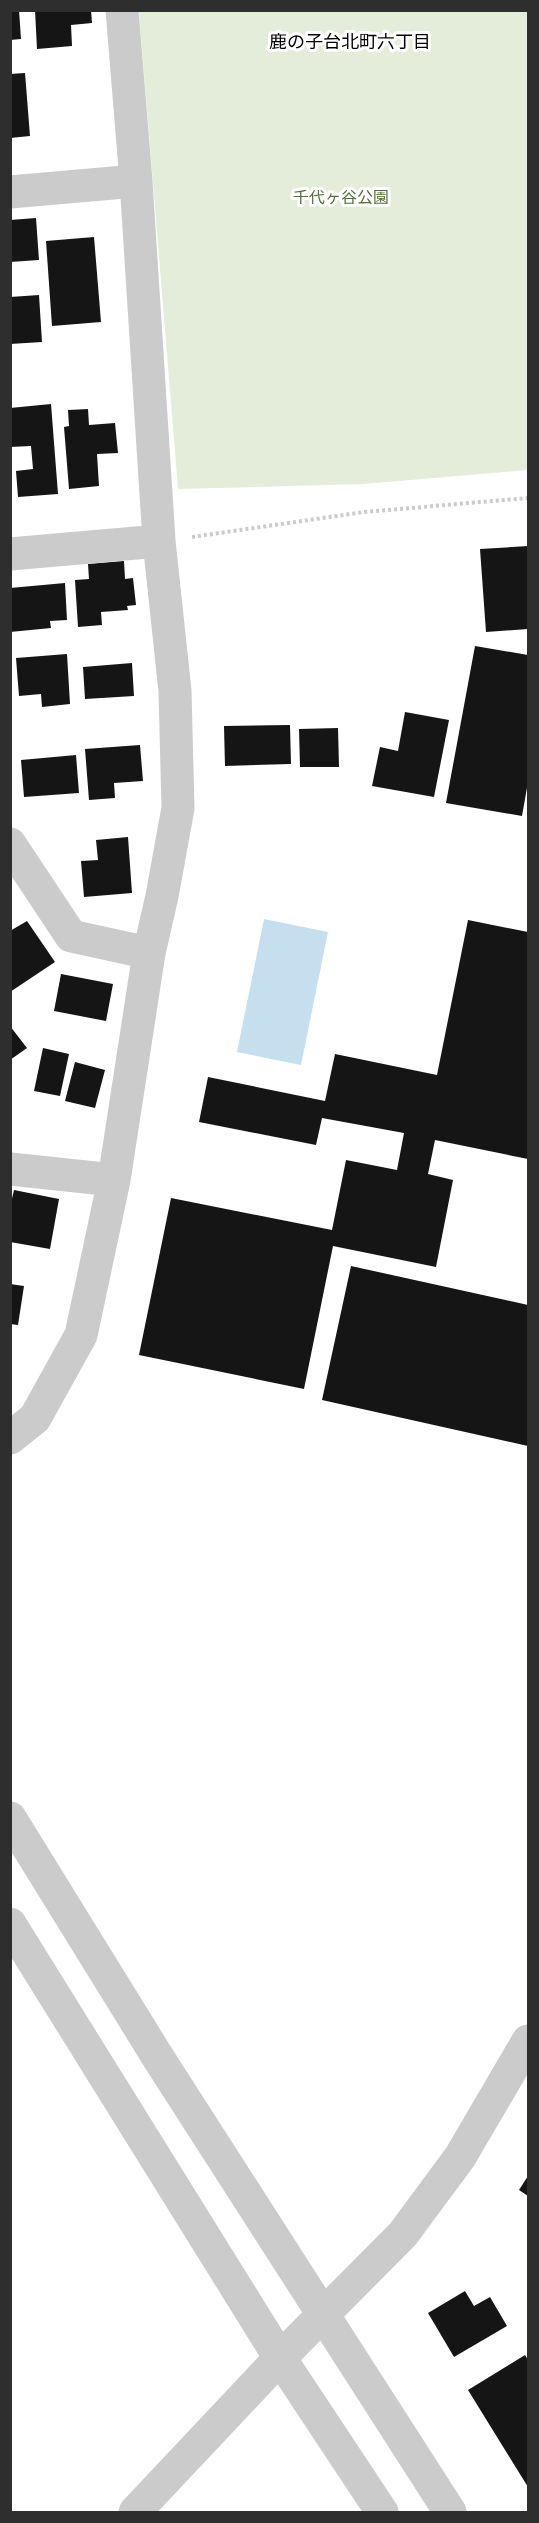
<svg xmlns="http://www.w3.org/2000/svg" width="539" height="2523" viewBox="0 0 539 2523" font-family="Overpass,'Noto Sans JP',sans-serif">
<rect width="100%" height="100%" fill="#fff"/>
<path fill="#e4ecda" d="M139,11H528V470L363,484L178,489Z"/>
<path fill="#c5dfee" d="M264,919L328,932L301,1065L237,1052Z"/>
<path fill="#151515" d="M10,10H19L21,39L10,40Z
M35,10H91L92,23L71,25L72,46L37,49Z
M25,73L30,136L10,138V74Z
M36,218L39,260L10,262V220Z
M94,237L101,322L52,326L46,241Z
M39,295L42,342L10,344V297Z
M51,404L58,494L18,497L16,471L33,469L31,446L10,447V408Z
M88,409L89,425L115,423L118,453L97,454L99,486L69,489L64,427L69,426L68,410Z
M528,546V629L486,632L480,549Z
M124,561L125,579L133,578L136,605L127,606L128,610L101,612L102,625L78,627L75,580L89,579L88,564Z
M65,583L67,620L50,621L51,628L10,632V588Z
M475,646L528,655V782L522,816L446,803Z
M67,654L70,704L42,707L41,694L19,696L16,658Z
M132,663L134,696L85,699L83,667Z
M405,712L449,720L434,797L372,786L380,747L398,751Z
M290,725L291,764L225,766L224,726Z
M338,728L339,767H300L299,729Z
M140,745L143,781L114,783L115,798L89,800L85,749Z
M76,755L79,793L24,797L21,760Z
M128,837L132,893L84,897L81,861L98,860L96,840Z
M468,920L528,932V1159L435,1140L428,1174L453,1180L436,1267L333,1246L304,1389L139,1355L171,1198L332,1230L346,1160L397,1170L404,1133L322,1118L316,1145L199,1122L208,1077L325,1101L335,1054L437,1075Z
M27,921L55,962L10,992V931Z
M61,974L113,984L106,1021L54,1011Z
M10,1026L27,1048L10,1060Z
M43,1048L69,1054L60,1096L34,1091Z
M75,1062L105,1070L95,1108L65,1101Z
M14,1190L59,1199L50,1249L10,1242V1207Z
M351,1266L528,1305V1446L322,1400Z
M10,1284L24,1286L18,1325L10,1324Z
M528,2176V2196L519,2190Z
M465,2291L474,2306L490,2297L507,2326L454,2357L428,2313Z
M525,2355L528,2360V2487L468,2390Z"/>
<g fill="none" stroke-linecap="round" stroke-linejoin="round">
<path stroke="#cbcbcb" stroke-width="4" stroke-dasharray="3 3" stroke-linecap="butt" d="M192,537L364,512L528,498"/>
<path stroke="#cbcbcb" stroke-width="33" d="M10,192L136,181
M10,554L159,541
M10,844L71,936L149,953
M10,1169L114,1180
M10,1438L35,1418L81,1335L114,1180L149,953L162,896L178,808L175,691L159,541L136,181L122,10
M10,1818L159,2059L450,2512
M10,1924L280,2358L382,2512
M135,2512L280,2358L403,2234L460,2157L528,2041"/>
</g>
<g text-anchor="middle" stroke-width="6" stroke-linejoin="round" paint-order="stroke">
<g font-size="16" fill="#526d38" stroke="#fff">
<text x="341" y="203">千代ヶ谷公園</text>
</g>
<g font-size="18" fill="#000" stroke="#fff">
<text x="350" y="48">鹿の子台北町六丁目</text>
</g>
</g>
<rect width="539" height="2523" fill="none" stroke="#2e2e2e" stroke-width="24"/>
</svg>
